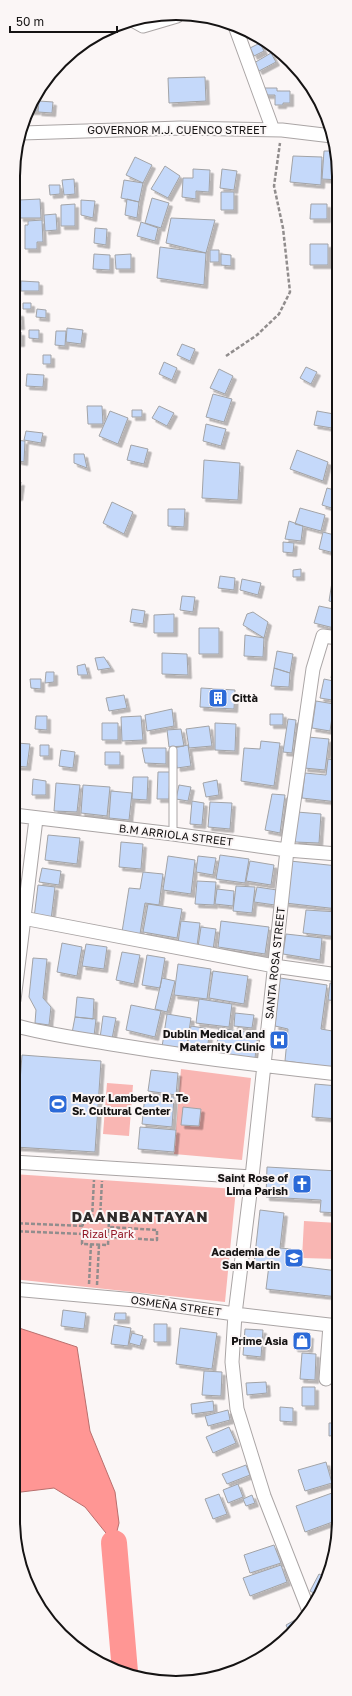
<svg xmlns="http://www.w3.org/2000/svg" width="352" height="1696" viewBox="0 0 352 1696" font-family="'Golos Text',sans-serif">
<defs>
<filter id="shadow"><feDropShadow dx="3.5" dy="3.5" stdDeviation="0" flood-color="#0004"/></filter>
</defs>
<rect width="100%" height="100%" fill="#fbf6f6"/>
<path fill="#f9b6b3" d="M181,1069L251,1078L242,1160L174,1154Z
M107,1083L133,1085L129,1136L103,1134Z
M13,1174L236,1189L225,1302L13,1279Z
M304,1221L338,1223V1259L302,1258Z"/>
<path fill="#ff9694" stroke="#b96f6d" d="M13,1326L77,1347L90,1431L115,1492L119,1523L114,1543L85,1507L54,1488L13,1493Z"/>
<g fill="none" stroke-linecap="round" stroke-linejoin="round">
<path stroke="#ff9694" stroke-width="26" d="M114,1543L125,1672"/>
</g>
<path fill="#c5d9fa" stroke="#a2a3a6" filter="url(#shadow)" d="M260,43L264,51L254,56L250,48Z
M271,53L276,62L259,71L254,63Z
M205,77L206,101L169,103L168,78Z
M264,88H277V91H290V103H283V105H275V95H264Z
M34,98H37V111H29Z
M39,101L53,102L52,113L38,112Z
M324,151H335L339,165V180L322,179Z
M293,156L322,157L321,185L290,182Z
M135,157L152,165L143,183L126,175Z
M165,166L180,176L168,198L151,189Z
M193,169L210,170L209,192L196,191V199L182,197L183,178H193Z
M222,169L237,171L234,190L220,188Z
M74,179L75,194L64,195L62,180Z
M124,180L143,183L139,202L121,198Z
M49,185H60V194L50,195Z
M221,192H234V210H221Z
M152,198L169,203L161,228L145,223Z
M40,199L41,218H20L19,200Z
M127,199L139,202L137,218L125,215Z
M81,200L95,201L93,218L81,215Z
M75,204V226H61V205Z
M311,204H327V219H310Z
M56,214L57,230L45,231L44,215Z
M171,218L215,220L206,253L166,243Z
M42,220L43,242H37V249H25V225H28V221Z
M141,222L158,228L155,241L137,236Z
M95,228L107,229L106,245L94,243Z
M310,244H328V265H310Z
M160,247L206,253L204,285L157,278Z
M210,250H219V262H210Z
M94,254L110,255V270L93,269Z
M131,254V269H116L115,255Z
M221,254L231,255V266L221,265Z
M21,281L39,282V291H21Z
M23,303H31V309H23Z
M37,309L46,310V318L36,317Z
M14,313H20L21,326H14Z
M67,328L83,330L81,344L66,342Z
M29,330H39V339L29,338Z
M56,331H66L65,346L55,345Z
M14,332H21V343H14Z
M182,344L195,349L190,361L177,355Z
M43,355H51V364H43Z
M164,362L177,368L172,380L159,374Z
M306,367L317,372L311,384L300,378Z
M219,369L233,376L225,394L210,388Z
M27,374L44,375L43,387L26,386Z
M213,394L232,399L224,422L206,417Z
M87,406H102L103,424H88Z
M159,406L174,413L167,426L152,418Z
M132,410H142V417H132Z
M110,411L128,418L118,444L99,436Z
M317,411L334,414L332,428L314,425Z
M206,424L226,429L221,446L203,441Z
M26,431L43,433L41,443L24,440Z
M14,440L25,441L24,462L14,460Z
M131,445L148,449L144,464L127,460Z
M297,450L328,462L323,481L290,469Z
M74,454H84L87,468L74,463Z
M204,460L240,463L238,500L202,498Z
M338,465V482L333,480Z
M14,482H21L19,497H14Z
M327,488L338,491V510L322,505Z
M112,502L133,512L124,534L103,523Z
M300,508L325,515L321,531L295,524Z
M168,509H185L184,527L168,526Z
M289,521L303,526L301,541L285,539Z
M323,532L338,536V554L319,549Z
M283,542L294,543L293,553L283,552Z
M301,569V577H293V570Z
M220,576L235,578L234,590L218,588Z
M242,579L261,583L258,595L240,590Z
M332,582L338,584V603L329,601Z
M182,596L195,597L193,612L180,610Z
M319,606L338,610V629L314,623Z
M132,609L145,611L143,624L130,622Z
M253,612L268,622L264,638L243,625L247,614Z
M174,614V633H154V615Z
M199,628H219V654H199Z
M245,635L264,638L263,657L244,656Z
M277,651L293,654L290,673L274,668Z
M336,651H338V680L331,678Z
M162,653L187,654L188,675L162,674Z
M104,657L111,668L98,670L95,658Z
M85,664L88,675H78L77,666Z
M274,668L290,673L289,687L271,686Z
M46,672H54V682L45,683Z
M30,679H41V689L31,688Z
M324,679L338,682V701L320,698Z
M201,688L235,690L234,709L200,707Z
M124,695L127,708L109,711L106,698Z
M316,701L334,704L330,731L312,728Z
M172,709L174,726L147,731L145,715Z
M270,714H283V725H270Z
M36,716H47V730L35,729Z
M141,716L143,740L122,741L121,717Z
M288,719L296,720L292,753L283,752Z
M102,723H118V740H102Z
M215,723L236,724L235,751L215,750Z
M209,726L212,746L189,748L186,729Z
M181,729L184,746L169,747L167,730Z
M308,737L329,739L325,770L304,768Z
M261,741L280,743L274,786L241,781L244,748L260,749Z
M17,743L30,744L27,767L14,766Z
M40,745H49V756H40Z
M188,745L191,766L177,768L174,748Z
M142,748H166V764L145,763Z
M61,750L75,752L73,768L59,766Z
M105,752H120V765H105Z
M328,759L338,761V802L302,798L305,773L326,775Z
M158,772H170L169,799H157Z
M133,777H148L147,800L132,799Z
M33,779L46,781V795H32Z
M217,780L219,795L206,797L203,783Z
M56,783L80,785L77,812L54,811Z
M83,785L110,787L107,816L81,813Z
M179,785L191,787L188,801L176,799Z
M111,791L132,793L129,820L109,818Z
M272,794L285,795L280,833L265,830Z
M192,801L204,803L202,825L190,824Z
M210,802L232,803L230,829L208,827Z
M297,812L321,814L319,843L295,842Z
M48,835L80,838L77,864L45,860Z
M121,842L143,844L141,869L119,867Z
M14,851H17L15,873H14Z
M220,855L249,859L245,883L216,879Z
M168,856L195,860L191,894L163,890Z
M198,856L216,858L213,875L196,872Z
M250,861L274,865L271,885L246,881Z
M290,861L338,866V909L285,903Z
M42,868L61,871L59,885L39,882Z
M143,872L163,874L159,905L145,903L140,934L122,932L129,888L140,889Z
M14,875L20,876L18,895L14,894Z
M197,881L216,882L214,905L195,904Z
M38,885L55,887L51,920L34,918Z
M236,886L255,887L252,913L233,911Z
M257,887L277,890L275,905L254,902Z
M217,889L234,891L233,906L215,904Z
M148,904L182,909L177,938L143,932Z
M306,910L338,912V937L303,933Z
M181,921L200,923L197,946L178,943Z
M221,921L269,927L265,954L218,947Z
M201,927L216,929L213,950L198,947Z
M286,934L322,938L320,960L283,954Z
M62,943L82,947L77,976L57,972Z
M86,944L107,947L104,969L82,966Z
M122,952L140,955L134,984L116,980Z
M147,955L165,958L160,988L142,985Z
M33,958L47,959L43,998L51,1007L49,1025L35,1023L36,1010L29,997Z
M178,964L211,969L207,999L174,995Z
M213,971L248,976L244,1004L209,998Z
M162,978L175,981L167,1012L155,1009Z
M280,978L327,985L321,1029L338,1032V1068L285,1061L288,1029L275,1026Z
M330,983L338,984V1001L328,1000Z
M77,997L94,999L93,1019L75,1017Z
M199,999L232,1004L229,1027L196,1023Z
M131,1005L161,1011L155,1037L126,1030Z
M235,1013L254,1015L252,1028L234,1026Z
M167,1014L191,1018L186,1050L162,1047Z
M103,1016L116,1018L112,1039L100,1038Z
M75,1017L96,1019L94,1036L72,1033Z
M191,1026L210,1029L207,1051L187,1048Z
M219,1028L258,1034L255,1058L216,1053Z
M22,1055L101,1061L95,1152L15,1147Z
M151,1070L178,1073L176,1095L148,1091Z
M315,1084L338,1086V1119L312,1117Z
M145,1095L174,1097L172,1127L142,1124Z
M183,1107L201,1109L199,1126L181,1125Z
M140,1127L176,1130L174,1152L138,1149Z
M267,1167L338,1171V1213L320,1212L321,1200L266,1197Z
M260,1210L284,1213L280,1248L291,1249L289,1265L338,1271V1297L266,1289L269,1265L254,1263Z
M63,1310L86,1313L84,1329L61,1326Z
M115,1313H126V1320H114Z
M154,1324H167V1342H154Z
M114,1325L131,1328L128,1346L111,1344Z
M180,1328L217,1333L212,1369L176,1364Z
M245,1329L263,1330L261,1357L243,1355Z
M132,1333L143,1336L140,1346L129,1343Z
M295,1334L310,1335L309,1349L294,1348Z
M302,1353L316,1354L315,1380L300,1379Z
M204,1371L222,1372L221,1396L202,1395Z
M266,1382L267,1393L247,1395L246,1383Z
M302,1387H315V1406H302Z
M213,1401L214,1411L192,1414L191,1404Z
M280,1407L293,1408V1422L280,1421Z
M228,1410L230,1420L208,1426L205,1416Z
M329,1423H338V1435L329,1436Z
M229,1427L236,1443L213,1453L206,1437Z
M326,1462L332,1483L305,1491L298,1470Z
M246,1465L250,1475L227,1484L222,1474Z
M238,1484L243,1497L228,1503L223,1490Z
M332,1493L338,1508V1520L305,1532L296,1506Z
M219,1494L227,1514L213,1519L205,1499Z
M252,1495L255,1503L246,1506L243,1499Z
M274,1545L281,1563L250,1573L244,1555Z
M281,1565L287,1582L250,1596L243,1578Z
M319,1574L326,1577L319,1596L310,1591Z
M302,1616L303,1618L290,1634L286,1625Z"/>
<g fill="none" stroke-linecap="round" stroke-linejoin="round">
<defs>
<path id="service" d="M173,750V834"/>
<path id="minor" d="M133,19L134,21L143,26L177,16
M235,26L273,130
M22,133L181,128L282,130L332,136
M14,815L173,834L287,850L338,854
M23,918L274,966L338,975
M14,1000L36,819
M13,1025C48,1035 83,1039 118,1045C191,1057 264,1066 338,1074
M13,1162L252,1177
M13,1289L135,1300L235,1314L338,1326
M326,1379L330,1325
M309,1611L264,1496L237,1409L232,1362L235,1314L252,1177L287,850L313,669L323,636L338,638"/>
</defs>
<use href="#service" stroke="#aaa5a5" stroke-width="9"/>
<use href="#minor" stroke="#aaa5a5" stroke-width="15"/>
<path stroke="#918d8d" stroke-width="2.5" stroke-dasharray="4 2" stroke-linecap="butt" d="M226,356L257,335L279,314L290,292L283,228L274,186L280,143
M83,1217L109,1219L108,1245L82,1244Z
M92,1218L94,1180
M100,1218L102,1181
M13,1223L83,1226
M13,1231L82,1234
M108,1237L157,1240V1230L109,1227
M89,1284L91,1244
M97,1285L99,1245"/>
<use href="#service" stroke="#fff" stroke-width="7"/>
<use href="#minor" stroke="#fff" stroke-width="13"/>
</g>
<defs>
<symbol id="building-square" viewBox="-11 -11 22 22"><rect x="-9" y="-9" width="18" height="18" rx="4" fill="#2b6ad8" stroke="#fbf6f6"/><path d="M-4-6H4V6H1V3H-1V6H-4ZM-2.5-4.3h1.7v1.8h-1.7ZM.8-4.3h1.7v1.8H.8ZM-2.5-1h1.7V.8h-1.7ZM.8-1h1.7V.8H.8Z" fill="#fff"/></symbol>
<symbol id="hospital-square" viewBox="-11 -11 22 22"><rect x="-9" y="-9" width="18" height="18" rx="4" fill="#2b6ad8" stroke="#fbf6f6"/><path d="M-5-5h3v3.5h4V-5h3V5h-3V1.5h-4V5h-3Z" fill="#fff"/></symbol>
<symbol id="stadium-square" viewBox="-11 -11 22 22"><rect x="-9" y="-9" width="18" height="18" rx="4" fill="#2b6ad8" stroke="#fbf6f6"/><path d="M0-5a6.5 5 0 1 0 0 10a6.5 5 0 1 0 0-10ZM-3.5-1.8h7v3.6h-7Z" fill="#fff"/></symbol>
<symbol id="church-square" viewBox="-11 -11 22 22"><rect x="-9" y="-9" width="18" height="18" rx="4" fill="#2b6ad8" stroke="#fbf6f6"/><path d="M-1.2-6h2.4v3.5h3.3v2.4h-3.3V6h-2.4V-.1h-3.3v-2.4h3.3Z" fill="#fff"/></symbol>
<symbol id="school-square" viewBox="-11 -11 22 22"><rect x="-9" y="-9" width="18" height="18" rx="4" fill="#2b6ad8" stroke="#fbf6f6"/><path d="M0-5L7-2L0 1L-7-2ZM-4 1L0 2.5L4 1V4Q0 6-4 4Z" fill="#fff"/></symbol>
<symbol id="shop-square" viewBox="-11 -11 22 22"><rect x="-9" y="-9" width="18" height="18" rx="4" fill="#2b6ad8" stroke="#fbf6f6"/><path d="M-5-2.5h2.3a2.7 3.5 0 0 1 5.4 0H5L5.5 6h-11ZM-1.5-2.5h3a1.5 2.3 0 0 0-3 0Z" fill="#fff"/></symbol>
</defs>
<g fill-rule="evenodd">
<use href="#building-square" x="207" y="687" width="22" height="22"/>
<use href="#hospital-square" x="268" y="1029" width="22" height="22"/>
<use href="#stadium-square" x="47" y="1093" width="22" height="22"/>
<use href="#church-square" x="291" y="1173" width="22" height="22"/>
<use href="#school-square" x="283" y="1247" width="22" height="22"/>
<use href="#shop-square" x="291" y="1330" width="22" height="22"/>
</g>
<g text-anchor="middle" stroke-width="4" stroke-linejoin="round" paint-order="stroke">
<g font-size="11" fill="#151313" stroke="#fbf6f6">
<text x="177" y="134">GOVERNOR M.J. CUENCO STREET</text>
<text transform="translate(176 835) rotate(7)" y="4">B.M ARRIOLA STREET</text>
<text transform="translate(275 963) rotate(-84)" y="4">SANTA ROSA STREET</text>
<text transform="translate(176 1306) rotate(8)" y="4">OSMEÑA STREET</text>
</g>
<g font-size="11" font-weight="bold" fill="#151313" stroke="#fbf6f6" text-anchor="end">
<text x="232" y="702" text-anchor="start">Città</text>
<text x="265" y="1038">Dublin Medical and<tspan x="265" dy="13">Maternity Clinic</tspan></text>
<text x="72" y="1102" text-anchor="start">Mayor Lamberto R. Te<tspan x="72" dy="13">Sr. Cultural Center</tspan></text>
<text x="288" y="1182">Saint Rose of<tspan x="288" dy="13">Lima Parish</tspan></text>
<text x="280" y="1256">Academia de<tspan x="280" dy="13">San Martin</tspan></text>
<text x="288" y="1345">Prime Asia</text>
</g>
<g font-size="11" fill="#921625" stroke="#fbf6f6">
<text x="108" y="1238">Rizal Park</text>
</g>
<g font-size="15" font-weight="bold" letter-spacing="1" fill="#2d2a29" stroke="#fbf6f6">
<text x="140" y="1222">DAANBANTAYAN</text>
</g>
</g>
<path d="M0 0H352V1696H0ZM176 20H176A156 156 0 0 1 332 176V1520A156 156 0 0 1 176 1676H176A156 156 0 0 1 20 1520V176A156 156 0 0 1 176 20Z" fill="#fbf6f6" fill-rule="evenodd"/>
<path fill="none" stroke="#151313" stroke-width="2" d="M176 20H176A156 156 0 0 1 332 176V1520A156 156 0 0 1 176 1676H176A156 156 0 0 1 20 1520V176A156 156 0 0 1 176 20Z"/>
<path d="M10 26v6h107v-6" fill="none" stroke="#151313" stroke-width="2"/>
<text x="16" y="26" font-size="12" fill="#151313" stroke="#fbf6f6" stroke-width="3" paint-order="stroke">50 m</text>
</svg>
